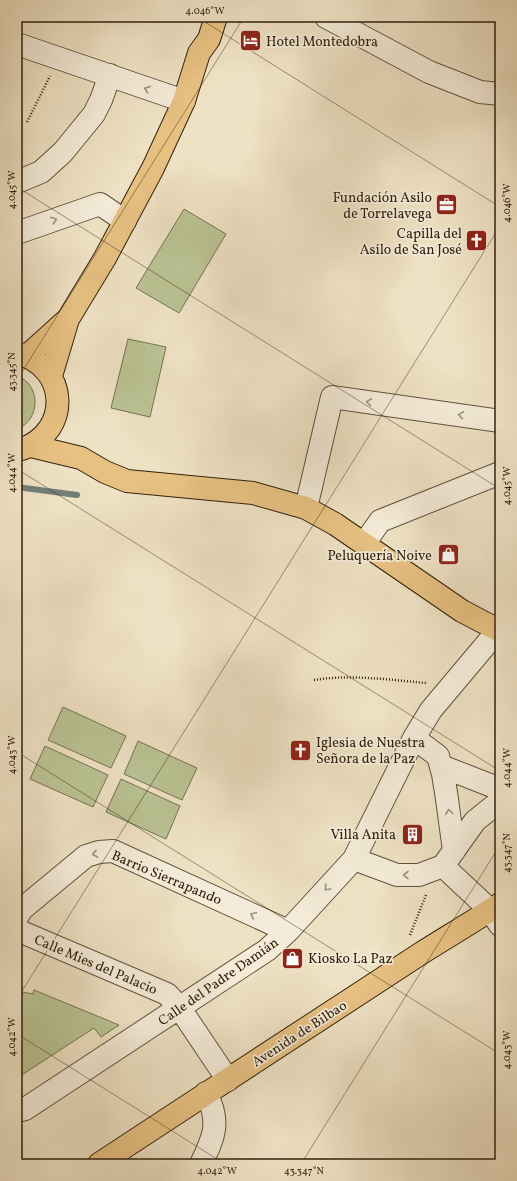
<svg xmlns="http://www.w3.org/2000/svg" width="517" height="1181" viewBox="0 0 517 1181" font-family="Vollkorn,serif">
<rect width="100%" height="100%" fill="#eee2c4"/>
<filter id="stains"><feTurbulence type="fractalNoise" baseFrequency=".005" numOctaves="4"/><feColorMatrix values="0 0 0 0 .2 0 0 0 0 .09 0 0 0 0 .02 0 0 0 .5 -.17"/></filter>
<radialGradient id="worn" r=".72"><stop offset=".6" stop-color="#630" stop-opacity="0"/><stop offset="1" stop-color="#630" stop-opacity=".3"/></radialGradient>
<path fill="#bac394" stroke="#767251" d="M184,209L226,234L179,313L136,288Z
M128,339L166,347L150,417L111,408Z
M17,376C41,384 41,420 17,429Z
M63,707L126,736L111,768L48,740Z
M138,741L197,768L182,800L124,774Z
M45,746L108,775L93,807L30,779Z
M121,779L180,806L166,839L106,812Z
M34,990L119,1025L101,1037L94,1028L17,1078V991L33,994Z"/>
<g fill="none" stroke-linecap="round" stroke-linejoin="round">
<path stroke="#727e77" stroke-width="6" d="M17,487L77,495"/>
<defs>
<path id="minor" d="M326,17L429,72L480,92L500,94
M17,44L184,101
M17,182L41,172L63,152L94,114L101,100L110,75
M17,233L100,204L125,221
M306,508L332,397L500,421
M364,544L380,521L500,473
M414,738L438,756L443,774L447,799L454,851
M441,766L500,789
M354,859L397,875H419L443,866L475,821L500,801
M443,866L490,910L500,925
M17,917L22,909L86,856L99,852L113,851L288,931
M17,930L167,994L179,1007L228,1080
M17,1111L25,1109L267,950L288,931L354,859L414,738L431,710L500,628
M201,1164C214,1137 221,1122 206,1093"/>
<path id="major" d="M17,353C68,366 72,431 22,449
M27,356L68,319
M51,376L68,319L105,258L153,168L184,101L199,53L209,39L216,17
M31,446L81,458L105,472L127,481L253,493L306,508L335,524L462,611L500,631"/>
<path id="highway" d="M99,1164C206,1094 313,1023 420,954C447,937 474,921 500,904"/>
</defs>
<use href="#minor" stroke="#61513c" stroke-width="24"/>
<use href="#major" stroke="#32210e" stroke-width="24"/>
<use href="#highway" stroke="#32210e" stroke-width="24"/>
<path stroke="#32210e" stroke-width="2.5" stroke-dasharray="1 2" stroke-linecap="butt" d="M27,122L50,76
M314,680C351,674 390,680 427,683
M410,935L426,895"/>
<use href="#minor" stroke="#f4ecd9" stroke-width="22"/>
<use href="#major" stroke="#e7c182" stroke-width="22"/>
<use href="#highway" stroke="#e7c182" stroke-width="22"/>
</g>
<defs><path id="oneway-chevron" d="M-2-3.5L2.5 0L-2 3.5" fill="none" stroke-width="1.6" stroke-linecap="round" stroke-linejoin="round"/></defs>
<g stroke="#9d917e">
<use href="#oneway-chevron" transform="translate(147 89) rotate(-160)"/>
<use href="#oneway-chevron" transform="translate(54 220) rotate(-19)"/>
<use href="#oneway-chevron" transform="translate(369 402) rotate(-172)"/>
<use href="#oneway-chevron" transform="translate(461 415) rotate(-172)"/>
<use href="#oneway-chevron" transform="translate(449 812) rotate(-97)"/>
<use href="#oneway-chevron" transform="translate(95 854) rotate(167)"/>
<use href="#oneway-chevron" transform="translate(406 875) rotate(-180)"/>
<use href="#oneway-chevron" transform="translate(327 888) rotate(133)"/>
<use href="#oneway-chevron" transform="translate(253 915) rotate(-155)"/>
</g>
<path fill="none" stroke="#32210e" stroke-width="1" stroke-opacity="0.45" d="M197,17L500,207M17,187L500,489M17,380L244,17M17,469L500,771M17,752L500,1054M17,999L500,226M17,1034L225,1164M301,1164L500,845"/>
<defs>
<symbol id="hotel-square" viewBox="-11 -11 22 22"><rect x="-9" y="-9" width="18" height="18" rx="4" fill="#8f2418" stroke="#f4ecd9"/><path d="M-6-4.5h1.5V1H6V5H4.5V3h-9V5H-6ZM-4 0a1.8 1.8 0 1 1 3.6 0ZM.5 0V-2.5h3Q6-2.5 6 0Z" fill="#fff"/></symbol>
<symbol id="office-square" viewBox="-11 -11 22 22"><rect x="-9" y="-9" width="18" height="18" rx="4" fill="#8f2418" stroke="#f4ecd9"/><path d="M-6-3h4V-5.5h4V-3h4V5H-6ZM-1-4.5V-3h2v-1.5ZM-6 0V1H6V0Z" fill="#fff"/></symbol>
<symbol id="church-square" viewBox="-11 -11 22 22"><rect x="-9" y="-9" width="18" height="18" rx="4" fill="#8f2418" stroke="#f4ecd9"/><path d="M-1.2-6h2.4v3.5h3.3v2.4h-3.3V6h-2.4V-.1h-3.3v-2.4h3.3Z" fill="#fff"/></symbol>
<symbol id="shop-square" viewBox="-11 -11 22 22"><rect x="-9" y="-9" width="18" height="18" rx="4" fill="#8f2418" stroke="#f4ecd9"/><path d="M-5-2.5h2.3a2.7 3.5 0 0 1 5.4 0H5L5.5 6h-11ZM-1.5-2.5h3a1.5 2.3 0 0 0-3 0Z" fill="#fff"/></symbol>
<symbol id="building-square" viewBox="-11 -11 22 22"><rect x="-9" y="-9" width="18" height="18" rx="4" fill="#8f2418" stroke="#f4ecd9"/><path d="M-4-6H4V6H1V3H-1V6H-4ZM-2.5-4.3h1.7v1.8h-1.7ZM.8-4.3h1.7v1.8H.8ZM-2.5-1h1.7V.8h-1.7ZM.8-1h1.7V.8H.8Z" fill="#fff"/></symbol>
</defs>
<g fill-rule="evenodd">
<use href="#hotel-square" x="238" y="28" width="25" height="25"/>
<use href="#office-square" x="434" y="192" width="25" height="25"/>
<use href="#church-square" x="464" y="228" width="25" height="25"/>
<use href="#shop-square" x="436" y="542" width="25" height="25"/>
<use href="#church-square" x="288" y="738" width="25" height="25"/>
<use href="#building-square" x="400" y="822" width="25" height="25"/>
<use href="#shop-square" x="280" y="946" width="25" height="25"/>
</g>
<g text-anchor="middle" stroke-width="3.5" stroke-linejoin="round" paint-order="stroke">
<g font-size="14" fill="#32210e" stroke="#f4ecd9" text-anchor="end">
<text x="266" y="46" text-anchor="start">Hotel Montedobra</text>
<text x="432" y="202">Fundación Asilo<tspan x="432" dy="16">de Torrelavega</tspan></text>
<text x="462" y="238">Capilla del<tspan x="462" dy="16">Asilo de San José</tspan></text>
<text x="432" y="560">Peluquería Noive</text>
<text x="316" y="747" text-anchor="start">Iglesia de Nuestra<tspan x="316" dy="16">Señora de la Paz</tspan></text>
<text x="396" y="839">Villa Anita</text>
<text x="308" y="963" text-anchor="start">Kiosko La Paz</text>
</g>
<g font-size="14" fill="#32210e" stroke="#f4ecd9">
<text transform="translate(167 877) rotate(23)" y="5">Barrio Sierrapando</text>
<text transform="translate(96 964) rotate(23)" y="5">Calle Mies del Palacio</text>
<text transform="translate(218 981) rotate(-35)" y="5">Calle del Padre Damián</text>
<text transform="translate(299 1033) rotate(-33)" y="5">Avenida de Bilbao</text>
</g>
</g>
<rect width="517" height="1181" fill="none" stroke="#eee2c4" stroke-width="44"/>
<rect x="22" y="22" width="473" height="1137" fill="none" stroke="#32210e" stroke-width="1.5"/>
<g font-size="10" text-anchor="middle" fill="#32210e">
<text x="205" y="14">4.046°W</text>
<text transform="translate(11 190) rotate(-90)" y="4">4.045°W</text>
<text transform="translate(506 203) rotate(-90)" y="4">4.046°W</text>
<text transform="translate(11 372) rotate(-90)" y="4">43.345°N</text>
<text transform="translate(11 473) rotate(-90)" y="4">4.044°W</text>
<text transform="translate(506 486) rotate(-90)" y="4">4.045°W</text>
<text transform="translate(11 755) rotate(-90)" y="4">4.043°W</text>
<text transform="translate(506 768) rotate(-90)" y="4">4.044°W</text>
<text transform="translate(506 853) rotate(-90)" y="4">43.347°N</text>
<text transform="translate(11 1037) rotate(-90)" y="4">4.042°W</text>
<text transform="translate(506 1050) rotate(-90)" y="4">4.043°W</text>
<text x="217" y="1174">4.042°W</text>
<text x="304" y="1174">43.347°N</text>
</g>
<rect width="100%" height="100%" filter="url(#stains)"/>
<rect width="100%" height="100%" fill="url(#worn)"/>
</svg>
